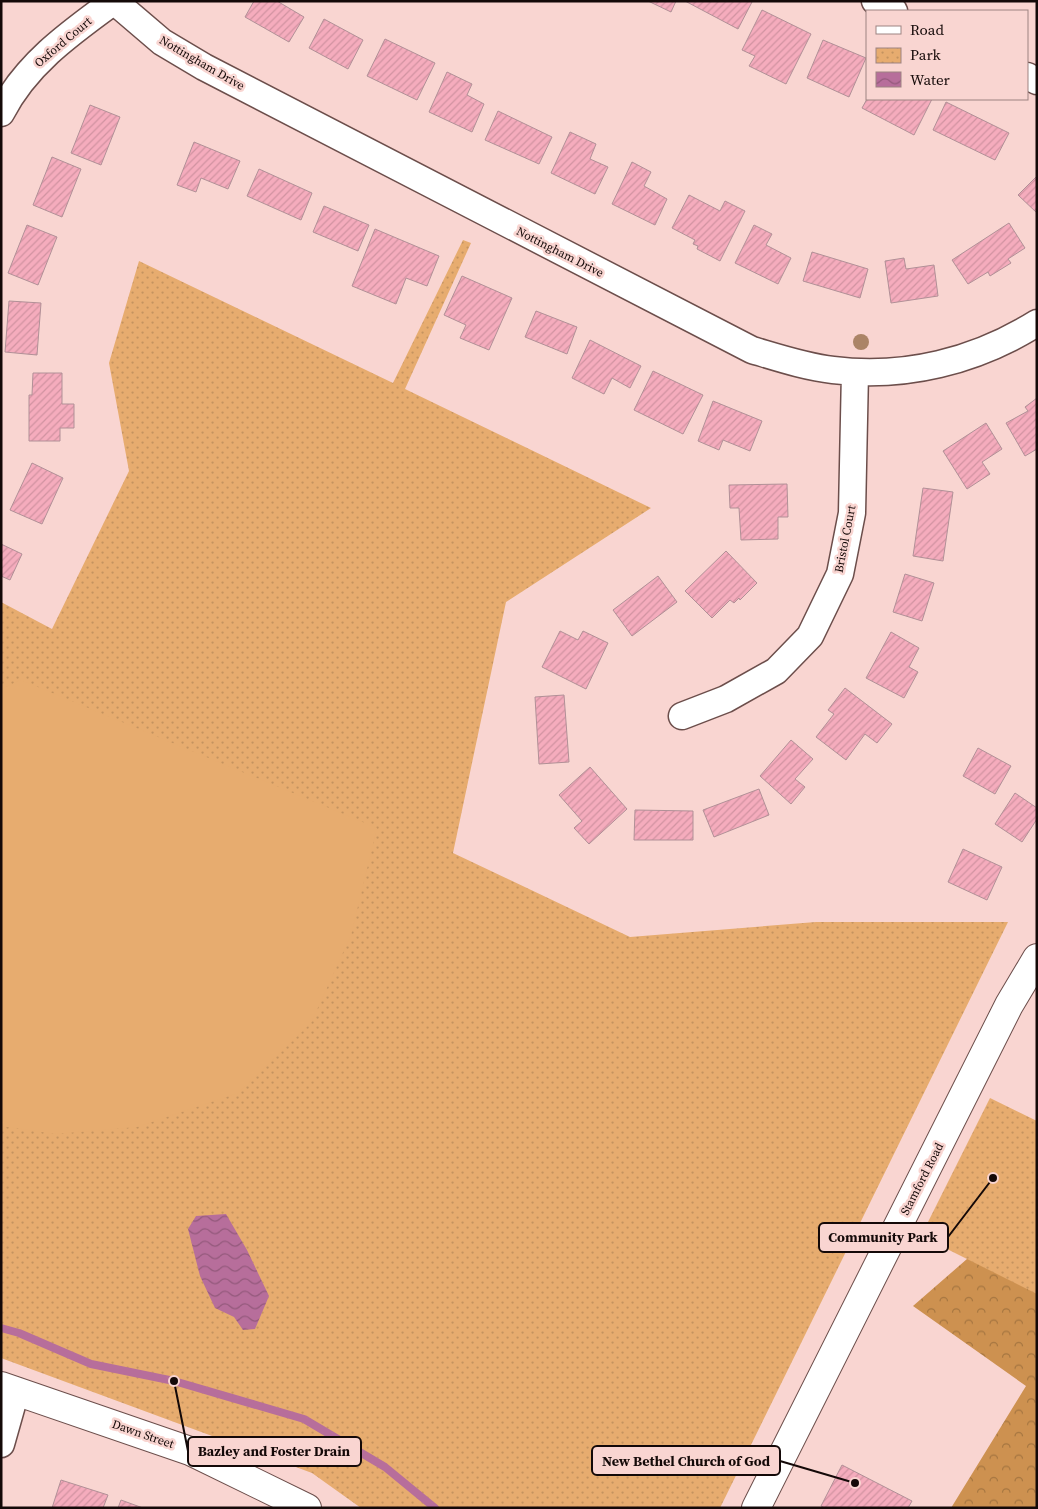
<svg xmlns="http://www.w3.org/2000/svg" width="1038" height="1509" viewBox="0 0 1038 1509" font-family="'Source Serif 4',serif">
<defs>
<pattern id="forest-crowns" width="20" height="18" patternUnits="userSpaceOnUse" patternTransform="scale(1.25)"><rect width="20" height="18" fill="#cd9150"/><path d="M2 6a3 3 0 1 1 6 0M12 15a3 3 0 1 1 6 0" fill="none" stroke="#a57540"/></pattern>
<pattern id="park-dots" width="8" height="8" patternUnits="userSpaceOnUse" patternTransform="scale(1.25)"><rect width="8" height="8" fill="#e7ac6f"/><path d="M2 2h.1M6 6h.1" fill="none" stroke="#c5935f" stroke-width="1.8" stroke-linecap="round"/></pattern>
<pattern id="water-waves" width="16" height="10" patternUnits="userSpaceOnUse" patternTransform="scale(1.25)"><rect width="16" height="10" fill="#b76e9b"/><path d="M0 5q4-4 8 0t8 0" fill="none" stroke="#94597c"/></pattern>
<pattern id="building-hatch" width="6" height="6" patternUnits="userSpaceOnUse" patternTransform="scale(1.25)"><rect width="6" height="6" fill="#f5acbd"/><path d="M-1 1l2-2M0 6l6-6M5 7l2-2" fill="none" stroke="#d193a1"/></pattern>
</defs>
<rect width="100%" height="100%" fill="#f9d5d1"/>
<path fill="url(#forest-crowns)" d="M998,1232L1037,1249V1508H951L1026,1386L913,1306Z"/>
<path fill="url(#park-dots)" d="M463,240L471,243L405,389L651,508L506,602L453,853L630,937L816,922H1008L720,1508H361L312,1473L1,1358V602L52,629L129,471L109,363L139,261L393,383Z
M990,1098L1037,1121V1294L921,1236Z"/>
<path fill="#e7ac6f" d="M21,680L377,828L351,935L311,1023L238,1093L137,1127L55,1134L1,1126V689Z"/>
<path fill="url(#water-waves)" d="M226,1214L247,1250L269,1296L255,1329L243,1330L234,1317L215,1308L200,1276L188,1229L196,1216Z"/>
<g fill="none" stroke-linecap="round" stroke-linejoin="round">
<path stroke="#b76e9b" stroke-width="8" d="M1,1328L19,1333L91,1364L174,1381L304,1419L385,1467L435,1508"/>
</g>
<path fill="url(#building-hatch)" stroke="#b19097" d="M254,1H277L304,17L289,42L245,17Z
M648,1H676L671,12Z
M685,1H750L752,2L738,29Z
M762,10L811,34L786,84L749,66L755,56L742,50Z
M324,19L363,40L348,69L309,48Z
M385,39L435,63L417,100L367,76Z
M823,40L866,58L849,97L807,78Z
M447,72L472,84L467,95L484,104L472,132L429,112Z
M867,99H932L914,135L862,108Z
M946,102L1009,133L995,160L933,130Z
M90,105L120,117L101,165L71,153Z
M498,111L552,137L539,164L485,140Z
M570,132L596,144L590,159L608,167L595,194L551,173Z
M194,142L240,161L228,189L201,178L196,192L177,185Z
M52,157L81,169L62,217L33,205Z
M632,162L651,172L644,186L667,199L655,225L612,204Z
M259,169L312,193L301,220L247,196Z
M1037,176V213L1018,195Z
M689,195L720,211L725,201L745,211L720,261L697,249L698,246L693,244L695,240L672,228Z
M324,206L369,225L358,251L313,232Z
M1009,223L1025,248L1008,259L1011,263L990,276L988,272L968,284L952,260Z
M27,225L57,237L38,285L8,273Z
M754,225L772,234L766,245L791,258L778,284L735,263Z
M375,229L439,256L427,286L406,278L396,304L352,286Z
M812,252L868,269L860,298L803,281Z
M904,258L906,269L934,265L938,296L891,303L885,261Z
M462,276L512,298L489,350L460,338L466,325L444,315Z
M9,301L41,303L37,355L5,352Z
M536,311L577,327L567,354L525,337Z
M590,340L641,366L630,388L612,378L604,394L572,378Z
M653,371L703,395L683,434L634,410Z
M33,373H62V404H74V428H60V441H29V395H32Z
M1037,398V449L1025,456L1006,423L1028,411L1025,407Z
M713,401L762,421L750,451L723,440L719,450L698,441Z
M986,423L1002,449L982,462L990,474L967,489L943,451Z
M32,463L63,478L42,524L10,510Z
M787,484L788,517H778V539L741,540L739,508H730L729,485Z
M923,488L953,492L943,561L913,556Z
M1,544L22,554L10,580L1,576Z
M726,551L757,583L740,600L739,598L734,603L730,600L712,618L685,591Z
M905,574L934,583L922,621L893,612Z
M658,576L677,602L632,636L613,610Z
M560,631L578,640L583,631L608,643L586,689L542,667Z
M891,632L919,648L909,667L918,672L904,698L866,678Z
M845,688L892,724L877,743L865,734L846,760L816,737L834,714L828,710Z
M564,695L569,762L539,764L535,697Z
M791,740L813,759L795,779L805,787L791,804L760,776Z
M978,748L1011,766L995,794L963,776Z
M590,767L627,809L589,844L574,828L582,821L559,795Z
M759,789L769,815L714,837L703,810Z
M1015,793L1037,808V819L1022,842L995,824Z
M635,810L693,811V840H634Z
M963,849L1002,867L987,900L948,882Z
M842,1465L912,1501L908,1508H825L821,1506Z
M61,1480L108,1495L103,1508H52Z
M121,1500L143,1508H118Z"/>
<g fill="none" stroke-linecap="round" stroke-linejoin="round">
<defs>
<path id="minor" d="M114,1L162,42L204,67L752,350C779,358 806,367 833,370C905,379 976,361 1037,323
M875,1L894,11
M1027,76L1037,81
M1,113C26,64 70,33 114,1
M682,716L726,699L776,671L810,636L840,574L852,513L855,372
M1,1444L16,1391"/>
<path id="tertiary" d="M1,1386L190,1451L307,1508
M756,1508L1009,1005L1037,958"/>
</defs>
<use href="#minor" stroke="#6c4e4b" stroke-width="29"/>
<use href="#tertiary" stroke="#6c4e4b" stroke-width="30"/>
<use href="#minor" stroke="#fff" stroke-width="26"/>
<use href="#tertiary" stroke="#fff" stroke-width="28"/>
</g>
<circle fill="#ab8467" cx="861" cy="342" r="8"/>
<g text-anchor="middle" stroke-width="5" stroke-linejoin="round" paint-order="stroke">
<g font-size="12" fill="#140908" stroke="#f9d5d1">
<text transform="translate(63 42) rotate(-40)" y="4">Oxford Court</text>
<text transform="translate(202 63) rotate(30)" y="4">Nottingham Drive</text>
<text transform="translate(560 252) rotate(27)" y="4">Nottingham Drive</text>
<text transform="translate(845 539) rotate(-79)" y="4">Bristol Court</text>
<text transform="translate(922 1179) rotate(-63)" y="4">Stamford Road</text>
<text transform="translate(143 1434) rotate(19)" y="4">Dawn Street</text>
</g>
</g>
<path fill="none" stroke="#140908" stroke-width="2" d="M993 1178L948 1237M174 1381L188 1451M855 1483L780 1461"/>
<g fill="#140908" stroke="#f9d5d1" stroke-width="2">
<circle cx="993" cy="1178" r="5"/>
<circle cx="174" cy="1381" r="5"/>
<circle cx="855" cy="1483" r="5"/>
</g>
<g fill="#f9d5d1" stroke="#140908" stroke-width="2">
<rect x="819" y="1223" width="129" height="29" rx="5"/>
<rect x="188" y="1437" width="173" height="29" rx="5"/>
<rect x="592" y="1446" width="188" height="29" rx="5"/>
</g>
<g font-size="14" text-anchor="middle" font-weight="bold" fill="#140908">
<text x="883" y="1242">Community Park</text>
<text x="274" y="1456">Bazley and Foster Drain</text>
<text x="686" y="1466">New Bethel Church of God</text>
</g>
<rect width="1038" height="1509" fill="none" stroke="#140908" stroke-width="5"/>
<rect x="866" y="10" width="162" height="90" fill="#f9d5d1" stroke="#9d8381"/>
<rect x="876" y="26" width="25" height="8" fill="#ffffff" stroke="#9d8381"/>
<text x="910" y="35" font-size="15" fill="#140908">Road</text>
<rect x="876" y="48" width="25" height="15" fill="url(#park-dots)" stroke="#9d8381"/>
<text x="910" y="60" font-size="15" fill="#140908">Park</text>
<rect x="876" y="72" width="25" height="15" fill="url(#water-waves)" stroke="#9d8381"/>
<text x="910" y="85" font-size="15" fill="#140908">Water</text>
</svg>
